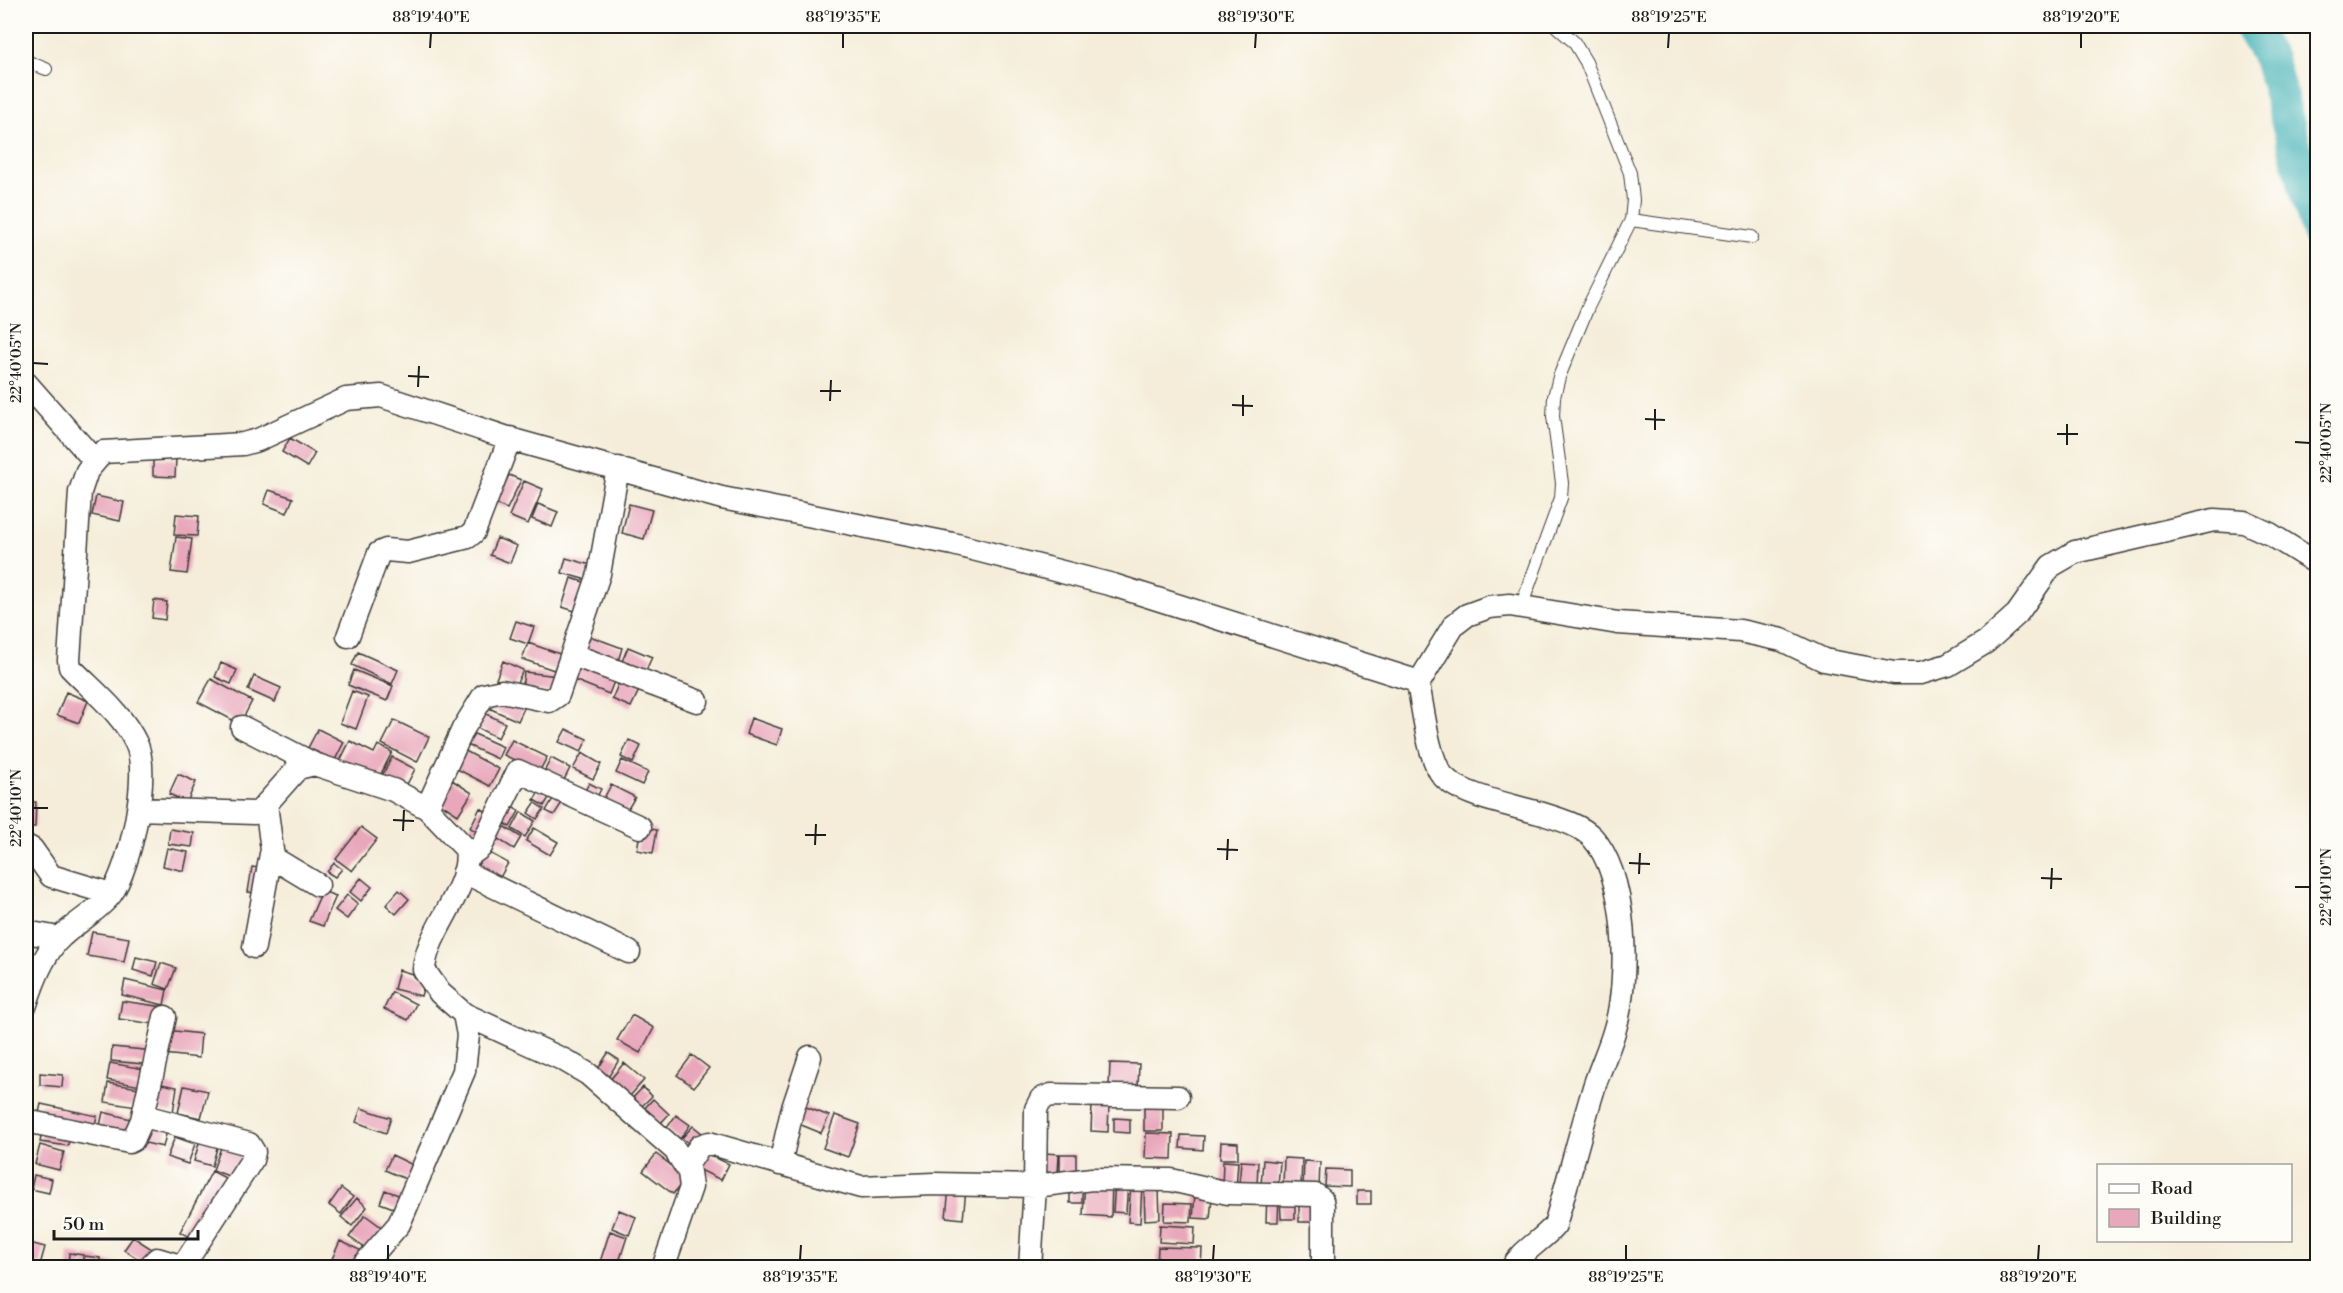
<svg xmlns="http://www.w3.org/2000/svg" width="2343" height="1293" viewBox="0 0 2343 1293" font-family="'Libre Bodoni',serif">
<rect width="100%" height="100%" fill="#fdfcf7"/>
<filter id="ink" filterUnits="userSpaceOnUse"><feTurbulence type="fractalNoise" baseFrequency=".0167" numOctaves="2"/><feDisplacementMap in="SourceGraphic" scale="12" xChannelSelector="R" yChannelSelector="G"/><feConvolveMatrix kernelMatrix="1 2 1 2 8 2 1 2 1" color-interpolation-filters="sRGB"/></filter>
<filter id="wash" filterUnits="userSpaceOnUse"><feTurbulence type="fractalNoise" baseFrequency=".008" numOctaves="4" result="noise"/><feDisplacementMap in="SourceGraphic" scale="24" xChannelSelector="R" yChannelSelector="G"/><feGaussianBlur stdDeviation="1.35" result="paint"/><feColorMatrix in="noise" values="0 0 0 0 0 0 0 0 0 0 0 0 0 0 0 0 0 1.4 0 .05"/><feComposite in="paint" operator="in"/></filter>
<g filter="url(#wash)">
<rect width="100%" height="100%" fill="#f5edd9"/>
<g fill="none" stroke-linecap="round" stroke-linejoin="round">
<path stroke="#3dafb5" stroke-width="34" d="M2250,26L2271,61L2318,232"/>
</g>
<g id="blocks">
<path fill="#e9a7bc" d="M290,438L315,453L307,467L282,452Z
M153,458L176,459L175,477L153,476Z
M509,475L521,480L507,509L495,504Z
M524,481L543,489L528,524L509,516Z
M269,490L293,498L287,513L264,504Z
M96,496L124,502L120,521L92,515Z
M538,504L558,512L552,527L532,519Z
M629,504L652,510L644,539L622,533Z
M176,514L199,516L197,536L174,535Z
M176,537L192,539L187,574L171,572Z
M497,538L517,546L510,563L490,555Z
M566,558L591,565L587,580L562,573Z
M571,578L587,583L578,612L562,607Z
M154,600L167,602L165,620L152,618Z
M516,621L534,627L528,644L510,638Z
M587,635L622,648L617,665L581,652Z
M528,643L560,654L554,670L522,659Z
M628,647L652,657L644,675L620,666Z
M358,652L398,670L392,684L352,665Z
M582,660L617,674L609,694L574,680Z
M503,661L523,670L515,687L496,679Z
M221,663L237,670L231,684L215,677Z
M354,670L393,686L387,701L348,685Z
M524,672L558,676L556,693L522,689Z
M622,675L642,684L631,707L612,699Z
M254,676L281,688L275,702L248,690Z
M211,679L252,701L240,724L198,702Z
M352,691L368,697L356,729L340,723Z
M66,692L88,701L79,723L57,715Z
M497,694L525,706L518,721L491,709Z
M478,710L505,723L498,738L471,725Z
M751,718L782,729L777,745L746,734Z
M394,720L429,737L417,762L382,744Z
M318,729L344,742L335,760L308,748Z
M566,729L587,739L581,752L559,742Z
M468,731L503,747L498,759L463,743Z
M512,740L547,757L539,772L504,755Z
M629,740L641,746L633,763L621,757Z
M350,741L374,753L378,745L392,752L378,780L340,761Z
M460,748L499,769L490,786L451,766Z
M582,753L601,764L593,779L573,769Z
M392,757L415,769L405,788L382,776Z
M551,758L570,768L563,782L544,772Z
M622,760L648,772L642,785L616,773Z
M178,774L196,782L187,802L169,794Z
M452,780L472,793L458,815L438,802Z
M589,783L601,789L596,799L584,793Z
M611,785L635,797L625,814L602,802Z
M540,790L550,796L544,806L534,800Z
M558,790L567,795L554,815L546,811Z
M26,802H36L35,827H26Z
M535,803L544,809L537,819L528,813Z
M507,804L519,811L510,827L498,820Z
M480,808L494,816L485,835L470,828Z
M521,812L535,821L525,837L512,829Z
M500,824L521,837L514,849L493,836Z
M361,827L377,839L352,871L336,859Z
M641,827L657,830L653,853L637,850Z
M534,828L558,842L550,855L526,841Z
M170,829L194,833L192,847L168,844Z
M167,848L188,852L184,871L163,866Z
M486,851L508,863L499,879L477,867Z
M334,863L342,869L335,877L327,872Z
M252,867L266,869L262,894L248,892Z
M361,878L372,887L361,901L350,892Z
M399,890L409,899L396,914L386,905Z
M322,891L336,896L323,926L309,921Z
M347,895L358,904L347,919L335,910Z
M92,932L129,938L124,962L87,956Z
M26,942L33,944L28,970L26,969Z
M136,957L157,962L153,976L133,970Z
M161,963L176,968L168,989L154,984Z
M399,970L426,978L421,996L394,989Z
M125,980L167,990L164,1005L122,995Z
M392,992L416,1004L408,1020L384,1009Z
M122,1001L164,1007L161,1025L119,1019Z
M632,1015L654,1028L640,1053L617,1040Z
M166,1030L201,1034L199,1058L164,1054Z
M112,1047L155,1051L154,1065L111,1061Z
M608,1053L619,1060L607,1079L596,1072Z
M692,1055L709,1068L694,1087L677,1075Z
M110,1063L144,1069L141,1086L107,1080Z
M624,1063L644,1080L629,1097L609,1081Z
M1110,1063L1139,1064L1138,1087H1109Z
M40,1073L63,1075L62,1087L40,1085Z
M108,1083L145,1089L142,1108L105,1102Z
M156,1083L177,1087L173,1112L152,1109Z
M184,1086L208,1091L201,1118L178,1113Z
M643,1087L652,1096L638,1110L630,1101Z
M653,1099L669,1114L660,1124L644,1109Z
M1144,1099H1163V1131H1144Z
M41,1104L97,1116L94,1129L38,1117Z
M801,1105L829,1116L821,1133L794,1122Z
M1092,1105H1109L1108,1132L1091,1131Z
M361,1108L391,1118L386,1133L356,1122Z
M103,1112L135,1120L130,1137L99,1130Z
M676,1115L690,1125L680,1139L666,1129Z
M835,1115L860,1124L848,1157L823,1148Z
M1114,1118L1130,1119V1133L1114,1132Z
M147,1120L168,1126L163,1147L141,1142Z
M693,1126L703,1134L693,1147L682,1138Z
M43,1127L70,1131L68,1146L40,1142Z
M202,1132L220,1137L212,1166L194,1161Z
M1146,1133L1173,1134L1172,1159L1145,1158Z
M1181,1135L1204,1136L1203,1150L1180,1148Z
M175,1137L195,1144L188,1164L167,1157Z
M224,1139L247,1147L236,1179L213,1170Z
M1221,1142L1238,1143V1159H1220Z
M40,1145L64,1152L59,1170L35,1164Z
M699,1150L729,1164L721,1180L692,1166Z
M1043,1153L1059,1154L1058,1173L1042,1172Z
M656,1154L687,1177L673,1194L643,1171Z
M1060,1154H1076V1173H1060Z
M392,1155L415,1166L408,1180L385,1170Z
M1284,1158L1302,1159L1301,1186L1283,1185Z
M1263,1160L1280,1162L1278,1187L1261,1185Z
M1223,1161L1238,1162L1236,1189L1222,1188Z
M1241,1161L1258,1162L1257,1187L1239,1186Z
M1304,1161L1320,1162L1319,1189L1303,1188Z
M1326,1169L1350,1170V1187L1325,1186Z
M212,1171L229,1180L197,1241L180,1232Z
M34,1175L52,1179L49,1193L31,1189Z
M1085,1180L1112,1181L1111,1217L1083,1215Z
M1115,1181L1128,1182L1126,1213L1113,1212Z
M1070,1182H1082V1203H1070Z
M1131,1185L1142,1186L1140,1223L1128,1222Z
M341,1188L353,1197L341,1214L329,1205Z
M949,1188L966,1190L963,1219L946,1217Z
M1144,1189H1159L1160,1219L1145,1220Z
M385,1190L401,1196L396,1209L380,1203Z
M1357,1191H1371V1204H1357Z
M1267,1194H1279L1278,1222H1266Z
M1195,1195L1212,1197L1210,1219L1193,1218Z
M1295,1195V1219H1281L1280,1196Z
M357,1198L367,1207L352,1226L341,1217Z
M1299,1202H1319V1222H1299Z
M1165,1203L1192,1204L1191,1222L1164,1221Z
M619,1210L636,1217L629,1235L612,1228Z
M365,1215L384,1229L368,1250L349,1237Z
M1160,1225L1195,1227L1194,1244L1159,1242Z
M610,1231L627,1237L617,1268H598Z
M133,1237L155,1251L146,1264L124,1250Z
M340,1241L362,1251L354,1268H328Z
M26,1242L45,1247L40,1265L26,1261Z
M1158,1247L1202,1248L1201,1268H1157Z
M69,1253L83,1255L82,1268H68Z
M85,1256L100,1258L99,1268H83Z
M101,1261L135,1266V1268H100Z"/>
</g>
</g>
<g filter="url(#ink)">
<use href="#blocks" fill-opacity="0" stroke="#3d3b38" stroke-width="1.5"/>
<g fill="none" stroke-linecap="round" stroke-linejoin="round">
<defs>
<path id="service" d="M26,61L46,69
M1631,220L1752,237
M1521,607L1561,498L1562,483L1553,416L1554,397L1559,377L1588,307L1631,220L1633,200L1630,173L1586,62L1574,42L1556,26"/>
<path id="minor" d="M26,383L94,460
M348,636L379,553L386,550L408,552L468,537L474,532L510,438
M573,655L697,701
M1418,684L1454,625L1467,615L1489,607L1510,605L1618,623L1740,631L1782,640L1824,660L1894,673H1921L1948,665L1986,642L2017,614L2051,566L2075,552L2214,520L2244,522L2270,534L2318,564
M242,727L314,764
M266,804L273,858L318,885
M427,808L463,729L484,695L502,691L549,701L558,695L599,574L618,468
M138,809L254,813L260,811L298,768L314,764L393,790L427,808L466,849C473,887 426,930 424,970L440,993L464,1014L468,1035L464,1071L399,1224L361,1268
M26,846L32,849L51,876L111,894
M467,857L481,847L518,771L640,827
M464,872L629,952
M26,932L59,938
M254,947L271,854
M26,1004C33,982 44,952 62,936C77,922 98,911 111,894C130,868 151,773 136,743C122,713 93,691 70,667L69,660L80,492L87,471L103,452L243,444L258,440L346,399L381,396L517,441L722,498L953,544L1113,585L1413,680L1418,684C1423,706 1428,759 1443,776C1460,796 1516,806 1543,814C1559,819 1580,825 1592,837C1628,876 1629,977 1616,1025C1610,1049 1598,1071 1592,1094C1579,1137 1568,1181 1555,1225C1542,1241 1522,1250 1512,1268
M464,1014L564,1060L588,1074L675,1150L689,1172L691,1187L663,1268
M142,1120L165,1017
M26,1121L129,1142L133,1140L142,1120L148,1117L249,1144L254,1152L252,1160L183,1266
M780,1164L792,1111L810,1057
M686,1166L700,1146L709,1143L861,1187L934,1184L1035,1186L1092,1179L1171,1180L1228,1193L1316,1195L1322,1200L1323,1206V1268
M148,1268L157,1259L187,1268
M1030,1268L1035,1186L1036,1109L1041,1099L1051,1095L1178,1097"/>
</defs>
<use href="#service" stroke="#3d3b38" stroke-width="14"/>
<use href="#minor" stroke="#3d3b38" stroke-width="25"/>
<use href="#service" stroke="#fff" stroke-width="12"/>
<use href="#minor" stroke="#fff" stroke-width="22"/>
</g>
</g>
<path fill="none" stroke="#1c1c1c" stroke-width="2" d="M430,48L431,33M843,48V33M1255,48L1256,33M1668,48L1669,33M2081,48V33M33,363L48,364M408,376L429,377M418,387L419,366M820,391H841M830,401L831,380M1232,405L1253,406M1243,416V395M1645,419L1665,420M1655,430V409M2057,434H2078M2295,442L2310,443M2067,445V424M33,808H48M393,820L414,821M403,831L404,810M805,835H826M815,845L816,824M1217,849L1238,850M1227,860L1228,839M1629,863L1650,864M1639,874L1640,853M2041,878L2062,879M2295,887H2310M2051,889L2052,868M388,1260V1245M800,1260L801,1245M1213,1260L1214,1245M1626,1260V1245M2038,1260L2039,1245"/>
<rect width="2343" height="1293" fill="none" stroke="#fdfcf7" stroke-width="66"/>
<rect x="2097" y="1164" width="195" height="78" fill="#fdfcf7" stroke="#a3a29f" stroke-width="1.5"/>
<rect x="2109" y="1184" width="30" height="9" fill="#ffffff" stroke="#a3a29f" stroke-width="1.5"/>
<text x="2151" y="1194" font-size="18" fill="#1c1c1c">Road</text>
<rect x="2109" y="1209" width="30" height="18" fill="#e9a7bc" stroke="#a3a29f" stroke-width="1.5"/>
<text x="2151" y="1224" font-size="18" fill="#1c1c1c">Building</text>
<path d="M54 1230v9h144v-9" fill="none" stroke="#1c1c1c" stroke-width="3"/>
<text x="63" y="1230" font-size="18" fill="#1c1c1c" stroke="#fdfcf7" stroke-width="4.5" paint-order="stroke">50 m</text>
<rect x="33" y="33" width="2277" height="1227" fill="none" stroke="#1c1c1c" stroke-width="2"/>
<g font-size="15" text-anchor="middle" fill="#1c1c1c">
<text x="431" y="22">88°19'40"E</text>
<text x="843" y="22">88°19'35"E</text>
<text x="1256" y="22">88°19'30"E</text>
<text x="1669" y="22">88°19'25"E</text>
<text x="2081" y="22">88°19'20"E</text>
<text transform="translate(16 363) rotate(-90)" y="5">22°40'05"N</text>
<text transform="translate(2326 443) rotate(-90)" y="5">22°40'05"N</text>
<text transform="translate(16 808) rotate(-90)" y="5">22°40'10"N</text>
<text transform="translate(2326 887) rotate(-90)" y="5">22°40'10"N</text>
<text x="388" y="1282">88°19'40"E</text>
<text x="800" y="1282">88°19'35"E</text>
<text x="1213" y="1282">88°19'30"E</text>
<text x="1626" y="1282">88°19'25"E</text>
<text x="2038" y="1282">88°19'20"E</text>
</g>
</svg>
